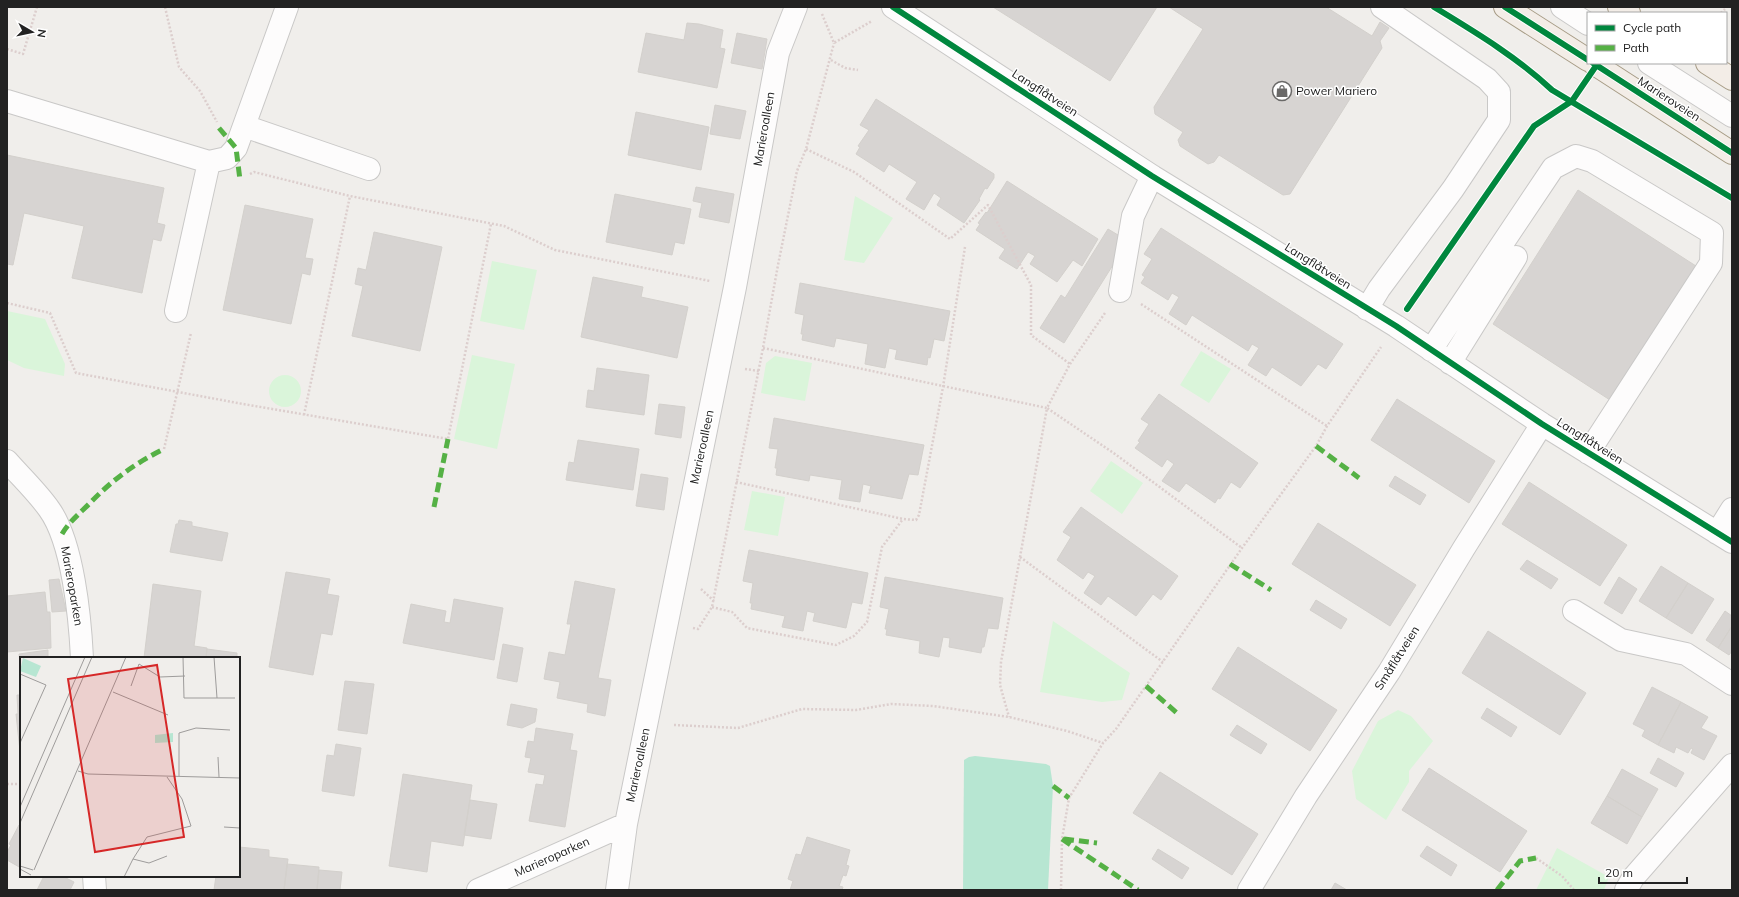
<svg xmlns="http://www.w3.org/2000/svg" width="1739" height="897" viewBox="0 0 1739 897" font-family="Mulish,sans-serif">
<rect width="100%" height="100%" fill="#f0eeeb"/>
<path fill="#daf5da" d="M855,196L893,218L864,263L844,260Z
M492,261L537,270L524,330L480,321Z
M7,311L45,319L65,364L64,376L24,368L7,360Z
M1201,351L1231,369L1209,403L1180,385Z
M472,355L515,364L497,449L454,439Z
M775,356L812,363L805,401L761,393L766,363Z
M269 391a16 16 0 1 1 32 0a16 16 0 1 1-32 0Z
M1111,461L1143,483L1122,514L1090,491Z
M752,491L785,497L778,536L744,530Z
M1053,621L1130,673L1122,700L1102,702L1040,692Z
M1398,710L1411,716L1433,741L1409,771V782L1386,820L1356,799L1352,771L1378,721Z
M1557,848L1609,877L1604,890H1536Z"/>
<path fill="#b7e6d2" d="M975,756L1046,764L1050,766L1053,786L1048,890H963L964,760L969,757Z"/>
<path fill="#d7d4d2" stroke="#d3d0cc" d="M993,7H1157L1110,81Z
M1169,7H1326L1372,36L1380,22L1389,28L1380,41L1382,48L1290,194L1283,195L1219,155L1214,162L1208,164L1180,146L1178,140L1183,132L1155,114L1154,107L1203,29Z
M687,23L699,24L723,30L720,48L725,49L717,88L638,72L646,33L684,40Z
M737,33L767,39L762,69L731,63Z
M876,99L994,174V178L987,189L985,188L979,199L980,200L964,223L937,205L941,198L934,193L924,210L906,199L917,182L889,164L884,172L856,154L860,147L858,146L869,130L860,125Z
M715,105L746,111L740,139L710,134Z
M636,112L709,127L701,170L628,155Z
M7,155L164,188L157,223L165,225L161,241L153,239L142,293L72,278L84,226L24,213L13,265L7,264Z
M1007,181L1098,239L1082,266L1073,260L1057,282L1030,264L1035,256L1028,252L1017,269L999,258L1005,249L976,230L980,224L978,223L986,212L987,213Z
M696,187L734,194L729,223L699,217L702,203L693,201Z
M1578,190L1696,266L1610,400L1493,324Z
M615,194L691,209L684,244L675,242L672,255L606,242Z
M245,205L313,219L305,258L313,259L310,275L302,273L291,324L223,310Z
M1161,228L1343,344L1326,369L1318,364L1301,386L1272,367L1266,376L1248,365L1259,348L1252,344L1248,351L1192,315L1186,325L1169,314L1179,297L1172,293L1168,300L1141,283L1145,277L1142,275L1152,259L1144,254Z
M1108,229L1128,241L1064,343L1040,328L1061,295L1065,298Z
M374,232L442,247L420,351L352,336L363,286L355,284L358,268L366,270Z
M593,277L643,287L641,297L688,307L677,358L581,337Z
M800,283L950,311L944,341L934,339L930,358L928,357L927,365L895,359L897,350L889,348L885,368L865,364L868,344L836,338L834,347L802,340L803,334H801L804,315L795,313Z
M597,368L649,375L644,415L586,407L588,390L594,391Z
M1159,394L1258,463L1240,488L1231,482L1220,499L1218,498L1215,503L1186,483L1179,492L1162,481L1174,464L1167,459L1162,467L1135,448L1140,442L1138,441L1149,424L1141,419Z
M1397,399L1495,461L1469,503L1371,440Z
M659,404L685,407L681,438L655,434Z
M774,418L924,445L918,475L909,474L902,499L869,493L871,486L863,484L860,502L839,499L842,480L810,475L809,481L776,475L777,468H775L778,449L769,448Z
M578,440L639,449L633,490L566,480L569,462L574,463Z
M641,474L668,478L664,510L636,506Z
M1395,476L1426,495L1420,505L1389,486Z
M1529,482L1627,545L1600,586L1502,524Z
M1081,507L1178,576L1161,600L1153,594L1136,616L1108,596L1101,605L1084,593L1095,576L1088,572L1083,579L1057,560L1071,537L1063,532Z
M179,520L192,522V526L228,533L222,561L170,552L176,524H178Z
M1318,523L1416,585L1390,626L1292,564Z
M749,550L868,573L862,604L852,602L846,628L813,621L815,613L807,611L803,631L782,627L785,616L751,609L752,603H750L753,583L743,581Z
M1527,560L1558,579L1551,589L1520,569Z
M1661,566L1688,583L1666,618L1639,601Z
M286,572L330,579L327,594L339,596L332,635L321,633L313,675L269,667Z
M885,577L1003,598L998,629L988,628L984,647H982L981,653L949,647L950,638L943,637L939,657L919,653L920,641L886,635L887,629H885L889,609L880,607Z
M1619,577L1637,589L1622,614L1604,603Z
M59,579L66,611L52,612L49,580Z
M575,581L615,589L598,678L611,680L605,716L587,712L588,704L557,698L560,682L544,679L549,652L565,655L571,624H567Z
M1688,583L1714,599L1692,634L1666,618Z
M153,584L201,591L194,646L207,648L206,658H144Z
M45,592L47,612H50L51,648L7,652V596Z
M454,599L503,608L494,660L403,643L411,604L446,611L444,622L450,623Z
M1316,600L1347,619L1341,629L1310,610Z
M1725,611L1732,616V626L1718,648L1706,640Z
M1732,626V651L1729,655L1718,648Z
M1488,631L1586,693L1560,735L1462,673Z
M503,644L523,648L517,682L497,678Z
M1238,647L1337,710L1310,751L1212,689Z
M207,649L237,653V658H206Z
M48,650V658H21V670L19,654Z
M345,681L374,684L367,734L338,730Z
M1652,687L1681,702L1658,745L1642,736L1645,730L1633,724Z
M17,695H21L20,751L16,714H18Z
M1681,702L1708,717L1701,728L1717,736L1704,760L1691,753L1693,749L1691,748L1688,753L1676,747L1674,753L1658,745Z
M511,704L537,709L535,722L522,728L507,725Z
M1487,708L1517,727L1511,737L1481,718Z
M1237,725L1267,744L1261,754L1230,735Z
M536,728L573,734L570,750L577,751L565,827L529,821L536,784L543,785L545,775L528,772L531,758L525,757L528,741L534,742Z
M336,744L361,748L354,796L322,791L327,755L334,756Z
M1658,758L1684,773L1676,787L1650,773Z
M1429,768L1527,831L1500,872L1402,810Z
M1622,769L1658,789L1642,817L1607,796Z
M1160,772L1258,834L1232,875L1133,813Z
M403,774L472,785L463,846L431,841L427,872L389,866Z
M1607,796L1642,817L1627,844L1591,823Z
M470,800L497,804L491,839L464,835Z
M19,825H21V868L7,860V852L11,845L9,844Z
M807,837L850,850L846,865L849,866L846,876L843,875L839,886L843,887L842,890H790L793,881L788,879L796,854L801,855Z
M1427,846L1457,865L1451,876L1420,856Z
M239,847L269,850V857L288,859L284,890H214L216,876H239Z
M1158,849L1189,868L1182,879L1152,859Z
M287,864L319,867L317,890H284Z
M319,870L342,872L340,890H317Z
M44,876H62L74,882L70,890H37Z
M1335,883L1347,890H1331Z"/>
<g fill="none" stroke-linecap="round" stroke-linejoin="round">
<defs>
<path id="minor" d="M893,7L1152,176L1396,326L1542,424L1732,542
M1562,7L1588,24
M1649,63L1732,116
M7,101L209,162
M244,126L369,169
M1120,291L1133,216L1152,176
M1367,309L1379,289L1453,189L1499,120V92L1487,79L1382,7
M176,311L209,162L227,158L236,148L287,7
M1431,350L1553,168L1576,156L1592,161L1712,233L1711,263L1588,453
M1450,363L1516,257
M7,461C21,477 37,492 49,509C73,542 80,618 82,658
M1717,533L1732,509
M1574,611L1621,640L1686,654L1732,684
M94,876L95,890
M478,890L626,824
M617,890L626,824L735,287L778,53L796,7
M1249,890L1306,796L1389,672L1464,548L1542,424
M1626,890L1633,878L1732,765"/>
<path id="major" d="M1505,7L1588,60
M1619,7L1629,13
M1593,63L1732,153
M1707,63L1732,79"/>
</defs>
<use href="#minor" stroke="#c9c8c7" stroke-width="24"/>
<use href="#major" stroke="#a79c86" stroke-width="24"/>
<path stroke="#dccecd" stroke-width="2.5" stroke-dasharray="2 2" stroke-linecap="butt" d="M165,7L179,67L200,91L217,122
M1721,13L1725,9
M822,14L834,43L872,21
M7,49L23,54L37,7
M831,60L845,68L858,70
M806,149L854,172L950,239L988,205L1031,285V335L1070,364
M250,174L254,172L350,196L504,226L555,250L710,281
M7,303L50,313L76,373L243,404L448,439L491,224
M1141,304L1327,426
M1105,313L1070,364L1047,408L1115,454L1242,548
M763,348L1047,408L1001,662L1000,685L1009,717
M745,369L759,371
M304,415L350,196
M164,449L191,333
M736,482L903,519L916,520L919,515L943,387L965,247
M1020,557L1163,662
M701,589L714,601
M712,607L732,612L747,628L836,645L854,636L867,622L882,547L903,519
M693,628L698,629L712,607L763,348L778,265L797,171L806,149L834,43
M674,725L738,728L802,709L856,710L891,704L933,706L1009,717L1067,731L1103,743
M7,784H21
M1536,858L1562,876L1574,890
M1061,890L1062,839L1069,798L1103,743L1116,729L1242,548L1316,446L1327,426L1381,347"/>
<use href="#minor" stroke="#fdfcfc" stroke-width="22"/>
<use href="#major" stroke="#f3ede7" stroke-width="22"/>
<path stroke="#55b145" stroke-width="5" stroke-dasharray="10 5" stroke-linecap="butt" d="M219,128L236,148L240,180
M1316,446L1359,478
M434,507L448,439
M62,534C69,522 79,514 89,504C111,481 135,463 164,449
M1230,564L1271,590
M1146,686L1177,713
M1053,786L1069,798
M1062,839L1138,890
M1064,839L1097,843
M1497,890L1520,861L1536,858"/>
<defs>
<path id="cycleway" d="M893,7L1152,176L1396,326L1542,424L1732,542
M1434,7C1475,32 1517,57 1552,90L1732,198
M1505,7L1588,60
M1593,63L1732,153
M1407,309L1534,126L1572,101L1598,63"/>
</defs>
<use href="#cycleway" stroke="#fff" stroke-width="8"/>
<use href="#cycleway" stroke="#00873e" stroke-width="6"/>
</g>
<defs>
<symbol id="shop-ring" viewBox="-11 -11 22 22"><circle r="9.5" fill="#fff" stroke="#6a6968" stroke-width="1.5"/><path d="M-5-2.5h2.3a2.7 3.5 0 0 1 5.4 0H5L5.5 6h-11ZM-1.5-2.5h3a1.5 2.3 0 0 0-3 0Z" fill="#6a6968"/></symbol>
</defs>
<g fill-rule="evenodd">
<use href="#shop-ring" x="1271" y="80" width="22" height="22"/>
</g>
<g text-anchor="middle" stroke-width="3" stroke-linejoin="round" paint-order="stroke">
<g font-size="12" fill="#222" stroke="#fff" text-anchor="start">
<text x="1296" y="95">Power Mariero</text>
</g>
<g font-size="12" fill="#222" stroke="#fff">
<text transform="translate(1045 93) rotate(33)" y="4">Langflåtveien</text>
<text transform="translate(1669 99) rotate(33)" y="4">Marieroveien</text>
<text transform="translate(764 129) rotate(-80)" y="4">Marieroalleen</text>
<text transform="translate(1318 266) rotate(32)" y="4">Langflåtveien</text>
<text transform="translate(1590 441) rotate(32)" y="4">Langflåtveien</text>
<text transform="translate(702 447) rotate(-78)" y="4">Marieroalleen</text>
<text transform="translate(72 586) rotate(80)" y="4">Marieroparken</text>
<text transform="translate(1397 658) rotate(-58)" y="4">Småflåtveien</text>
<text transform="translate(638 765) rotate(-78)" y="4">Marieroalleen</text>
<text transform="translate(552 857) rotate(-24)" y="4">Marieroparken</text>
</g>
</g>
<g transform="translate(20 657)">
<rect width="220" height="220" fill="#f0eeeb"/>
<path d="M3,1L21,9L16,20L0,14ZM153,76V85L135,86V78Z" fill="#b7e6d2"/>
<path fill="none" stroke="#9e9c9b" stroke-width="1" d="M163,0L164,41H215M194,0L197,41M0,17L26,28L0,86M111,29L119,7L140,20L165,19M93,35L148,58M198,100L199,120M58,114L68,117L220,121M159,119V76L176,71L210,73M0,150L65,0M0,166L72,0M204,170L220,171M147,199L129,206L113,202L127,180L171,169L162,142L147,120M0,209L13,213M0,212L11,218M14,213L106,0M104,220L113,202"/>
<path fill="#d62828" fill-opacity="0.15" stroke="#d62828" stroke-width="2" d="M137,8L164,180L75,195L48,22Z"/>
<rect width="220" height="220" fill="none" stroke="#222" stroke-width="2"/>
</g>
<rect width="1739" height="897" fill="none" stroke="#222222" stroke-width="16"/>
<rect x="1587" y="12" width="140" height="52" fill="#ffffff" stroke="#a7a7a7"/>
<rect x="1595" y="25" width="20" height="6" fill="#00873e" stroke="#a7a7a7"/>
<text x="1623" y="32" font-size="12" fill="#222222">Cycle path</text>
<rect x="1595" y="45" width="20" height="6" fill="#55b145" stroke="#a7a7a7"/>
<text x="1623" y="52" font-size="12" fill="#222222">Path</text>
<g transform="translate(32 32) rotate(99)" stroke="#ffffff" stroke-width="3" paint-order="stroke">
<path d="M0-3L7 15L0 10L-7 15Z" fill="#222222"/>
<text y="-6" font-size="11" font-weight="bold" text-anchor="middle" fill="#222222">N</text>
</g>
<path d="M1599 877v6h88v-6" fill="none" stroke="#222222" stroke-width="2"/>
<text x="1605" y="877" font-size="12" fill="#222222" stroke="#ffffff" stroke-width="3" paint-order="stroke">20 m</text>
</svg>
